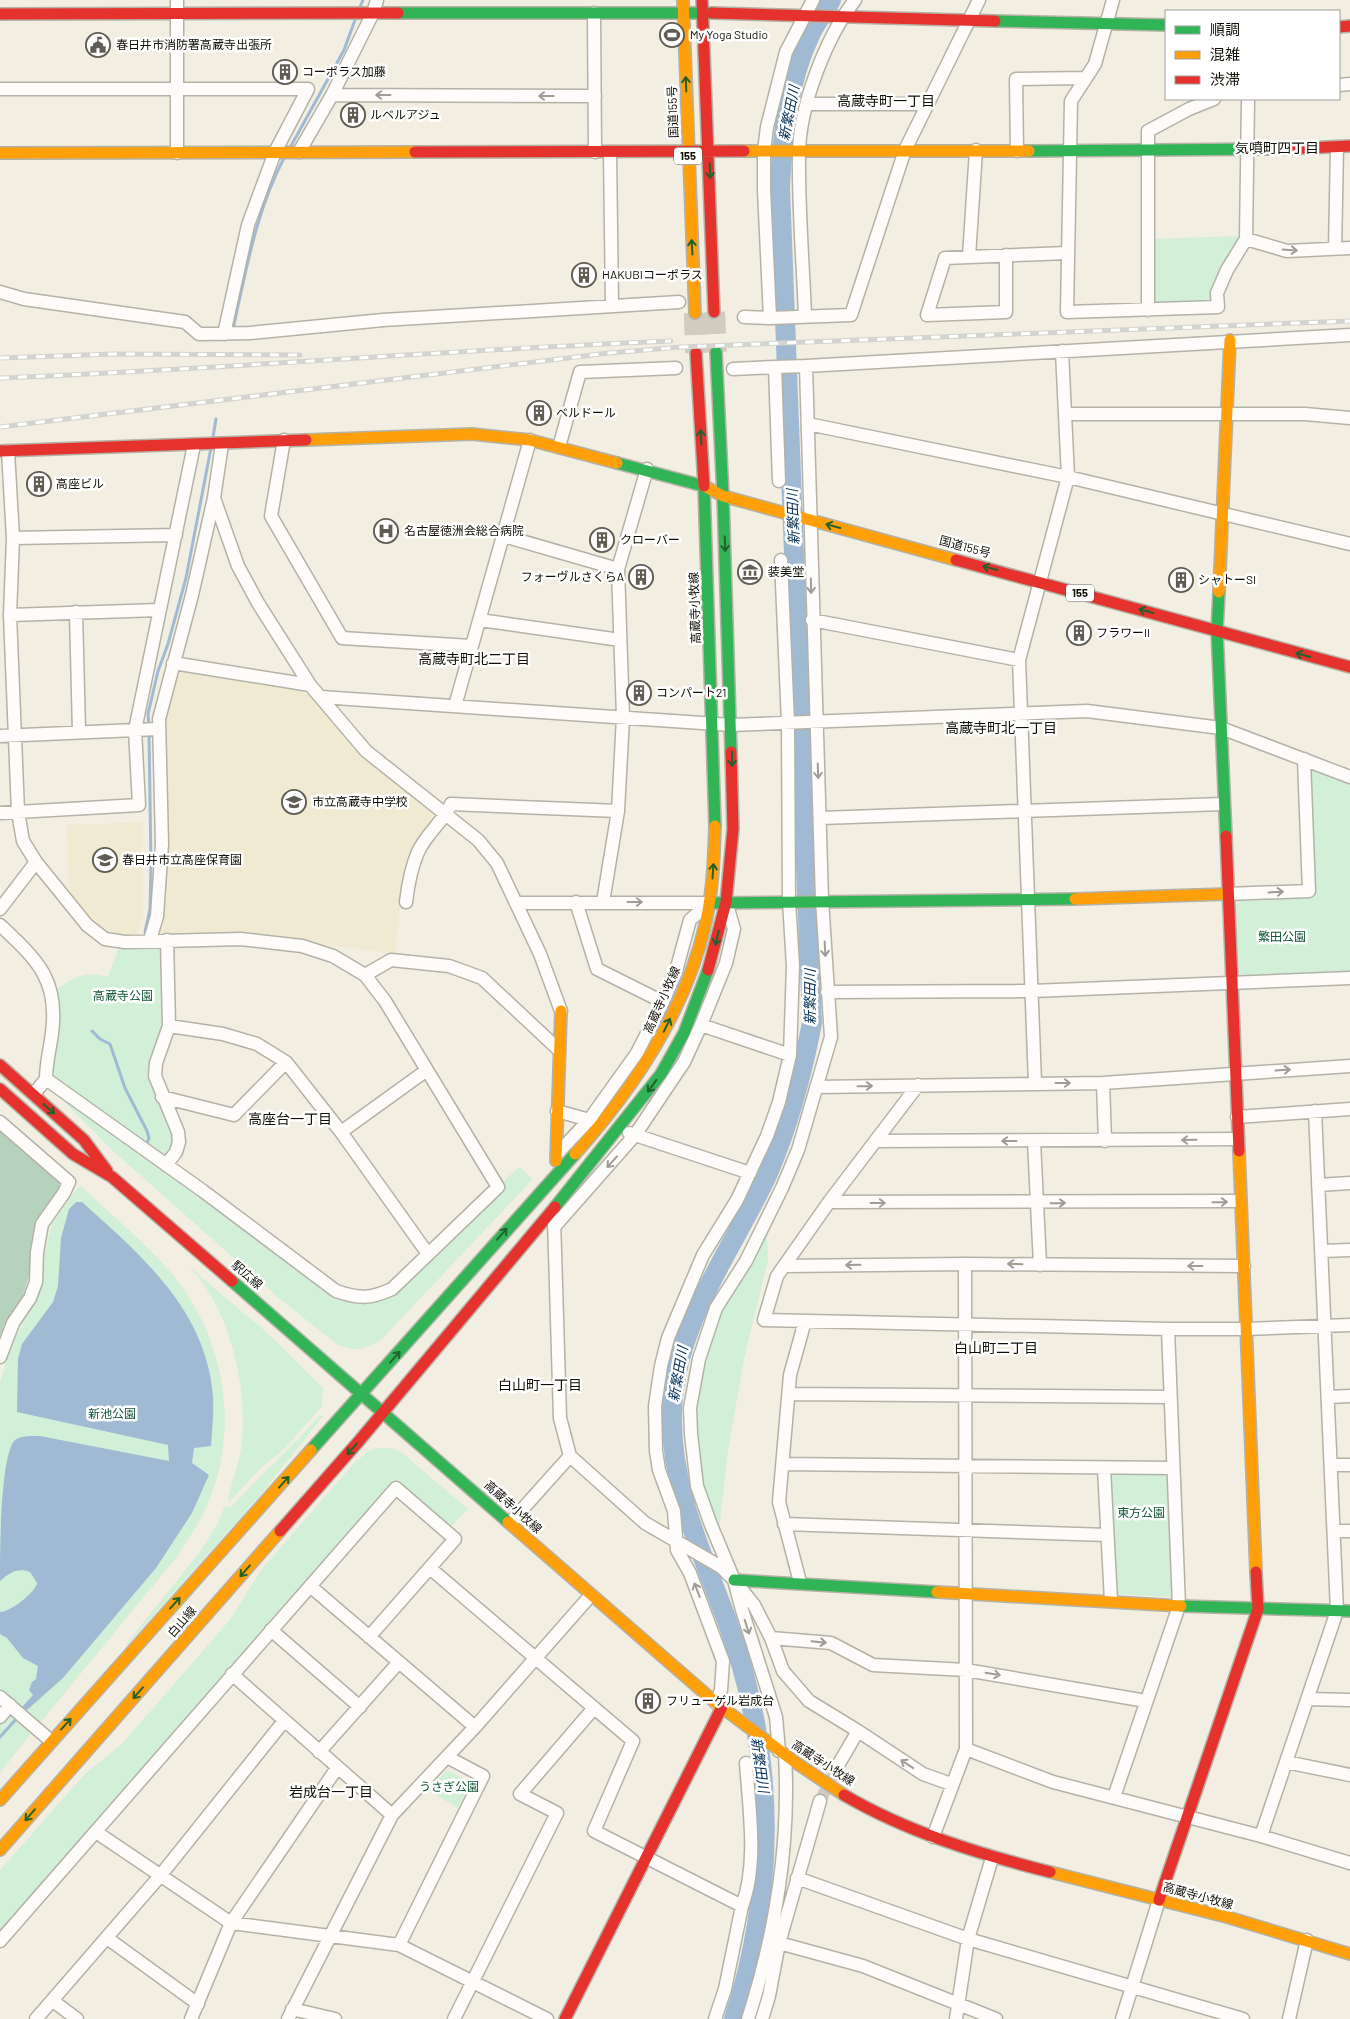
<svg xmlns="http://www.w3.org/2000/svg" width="1350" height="2019" viewBox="0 0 1350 2019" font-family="Barlow,'Noto Sans JP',sans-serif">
<rect width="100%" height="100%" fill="#f2eee1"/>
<path fill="#f1ead3" d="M176,667L304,687L441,816L403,882L395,954L242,934L153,935L162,727Z
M142,822L143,914L137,936L112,935L96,926L69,895L67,825Z"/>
<path fill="#d2efd8" d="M1240,236L1210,301L1155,304L1152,300V239Z
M1313,770L1350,784V971L1242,976L1239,973L1236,905L1240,901L1314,898L1310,772Z
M163,946L166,1021L155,1044L150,1072L155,1096L173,1134V1145L167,1155H162L52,1076L50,1071L59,1017L57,989C76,976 85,971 108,977L119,947Z
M49,1087L358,1303L381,1300L402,1288L504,1188L502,1183L519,1167L531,1177L532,1180L380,1341L361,1349H351L338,1345L279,1298L113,1151Z
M81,1186C109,1213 140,1238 166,1267C222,1329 241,1420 210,1498C203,1518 190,1536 179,1554L40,1723L0,1689V1383L10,1347L42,1288L45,1251L53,1221L78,1188Z
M767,1230L768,1260L744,1359L728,1451L719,1530L703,1494L694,1409L704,1353L719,1311Z
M186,1264L272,1337L323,1388L322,1406L285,1448L262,1467L229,1502C227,1496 238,1466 240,1455C251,1397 231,1305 186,1264Z
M320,1415L323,1416L262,1493L127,1645L126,1644L200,1552L218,1523L225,1506L230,1508C260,1476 292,1447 320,1415Z
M378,1448H391L401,1452L468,1509L451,1527L399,1482H393L0,1932V1870L85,1774L122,1744L229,1621L262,1569L355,1462L369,1451Z
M1112,1474H1165L1169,1477L1174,1594L1170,1597L1118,1594L1115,1591L1109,1477Z
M11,1716L31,1733L0,1773V1724L6,1717Z
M447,1770L470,1782L458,1808L428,1790Z"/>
<path fill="#b5d2bc" d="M0,1129L59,1181L60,1189L37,1220L29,1276L22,1298L4,1325L0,1336Z"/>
<path fill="#a1bad3" d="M76,1202H82C142,1256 206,1310 213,1396C214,1413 212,1430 211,1446L194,1448L192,1463L209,1475L192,1513L156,1568L63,1678L27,1710L22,1707L33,1695L29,1690L32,1682L36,1679L38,1666L23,1658L7,1638L0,1634V1612C10,1612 35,1593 37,1583L30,1572C18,1567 9,1573 0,1581C0,1552 0,1460 14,1441C21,1435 31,1436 40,1436L169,1461L168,1445L17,1412L18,1359L22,1344L53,1302L58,1286L61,1238L69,1209Z"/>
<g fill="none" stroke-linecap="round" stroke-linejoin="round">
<path stroke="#a1bad3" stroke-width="3" d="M360,7L363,0
M291,146L344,50L355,20
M233,329C246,271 256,211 284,158
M213,437L216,419
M149,727L148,714L158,671L168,644L186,578L211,448
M145,932L150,909L151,865L149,733
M92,1031L100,1039L110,1044L125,1088L147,1131L149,1138L147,1143
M0,1737L18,1717"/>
<path stroke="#a1bad3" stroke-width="20" d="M734,2019C776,1889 775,1758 730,1629C705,1559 670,1490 672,1413C674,1323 732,1252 768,1173C789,1124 802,1075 812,1023L780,188C782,135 788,81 811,33C816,22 825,11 831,0"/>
<path stroke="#d0ccc0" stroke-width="12" stroke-dasharray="12 6" stroke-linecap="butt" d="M820,1801L837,1767"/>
<path stroke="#d0ccc0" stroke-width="22" stroke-dasharray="22 11" stroke-linecap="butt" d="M714,312L716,352
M695,313L696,353"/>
<defs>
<path id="street" d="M177,0V153
M1113,0L1095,64L1071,101L1067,312L1218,307L1217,293L1227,270L1246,239L1248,99
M594,13L595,152
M1339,85L1350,84
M0,89H308L275,152L248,225L224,334
M332,95L595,96
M807,104H927
M1017,151L1016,79L1085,78
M299,152L332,95L373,13L377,0
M610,152L612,305
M1246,239L1287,251L1350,248
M1335,249L1337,147
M1006,255V312L927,315L945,258L1067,253
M969,257L976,150
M0,292L24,299L185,322L199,334L250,333L383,320L679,302
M1148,310V131L1189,109L1214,99
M805,316C803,262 798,206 799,152C800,105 826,37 855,0
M744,317L770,318L764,190V151L767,127L786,52L813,0
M770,318L851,315L905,150L979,0
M775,367L806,366
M733,369L775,367L779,481
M1066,414H1305L1350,418
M808,424L1068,477L1350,544
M284,440L271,516L342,638L471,646
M559,447L580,372L676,368
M8,451L13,538L10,615L18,812L23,841L36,862L87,925L105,939L125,942L241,939L302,946L333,956L365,975L385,1001L498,1187L392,1289C370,1299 359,1299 336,1291L203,1191L46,1079
M214,498L238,566L258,603L310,685L366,751L478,840L497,863L540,954L561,1011
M504,536L618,569
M13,538L176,535
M76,612L79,732
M10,615L159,610
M480,620L620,640
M812,620L1019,660
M173,663L310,685
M321,697L731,725L1087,711L1221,728L1350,777
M455,706L530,440
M0,736L158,729
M0,813L139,805L135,730L194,445
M820,818L1223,804
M1227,894L1309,891L1304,759
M406,902C408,885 411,868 418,852C426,834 443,822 451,804L618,811
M576,902L597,969L663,1002
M603,902L618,811L623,717L618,569L647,469
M517,903H709
M0,909L36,862
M0,925C37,960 59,979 52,1033C50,1049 46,1063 46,1079L34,1094
M150,940L157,916L162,844L159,719L192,595L214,498L222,444
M365,975L391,960L449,966L482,978L559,1050
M827,992L1032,991L1350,978
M701,1025L790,1055
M169,1026L223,1034L257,1044L286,1062L341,1132L428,1254
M1035,1083L1019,660L1068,477L1062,351
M1103,1083L1105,1141
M918,1085L829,1202L777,1276L764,1320L1168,1329H1247L1350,1325
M816,1087L1103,1083L1350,1066
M162,1097L234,1115L286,1062
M557,1111L593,1121
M1237,1117L1350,1109
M0,1122L69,1182L64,1193L42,1224L37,1252L36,1282L30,1298L13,1323L0,1357
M341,1132L427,1070
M629,1133L750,1173
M876,1141L1238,1139
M1034,1141L1040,1265
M557,1154L589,1120L637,1053L663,1002L676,971L690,920L709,903
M166,1165L176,1152L179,1142L178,1132L155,1076L156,1063L169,1026L167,940
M1318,1185L1350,1183
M829,1202L1240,1201
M554,1219L560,1418L570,1456L645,1523L721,1567L734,1580L754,1605L771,1638L783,1671L809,1701L858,1731L923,1774L951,1784
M554,1227L635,1135L684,1062L701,1025L726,963L734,929L727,905
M1322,1251L1350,1250
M784,1266L965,1264L1244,1266
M789,1394L1169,1397
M1328,1397L1350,1396
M783,1464L1173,1468
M1332,1465H1350
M1104,1468L1111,1601
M510,1523L570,1456
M784,1524L1107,1535
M1334,1531H1350
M431,1569L633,1741L594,1831L742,1906
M800,1582L779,1502L790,1375L805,1321
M310,1586L475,1727
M271,1630L360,1707
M771,1638L831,1643L873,1665L966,1670L1146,1701
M232,1674L392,1815
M0,1697L51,1741
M1308,1699L1350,1700
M716,1703L721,1690L723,1661L690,1573L677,1550L674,1511L659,1470L656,1451L655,1406L661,1366L668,1338L703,1255L737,1200L767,1136L779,1102L790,1055L793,966L789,901L788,723L781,560
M0,1717L10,1705
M966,1749L1053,1782L1261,1836L1350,1863
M779,1751L776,1717L742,1610L734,1580L711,1525L697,1486L691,1434L690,1408L699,1359L716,1308L746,1261L782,1188L798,1150L831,1037L822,900L806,366L1350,335
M319,1752L399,1662
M1286,1762L1350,1775
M837,1767L858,1731
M1114,1797L1179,1606L1168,1329
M96,1832L231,1923L399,1945L547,2019
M1261,1836L1337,1611L1315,1111
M933,1837L966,1749L965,1264
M797,1878L968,1939L1243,2019
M107,1938L198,2004
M0,1941L396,1488L455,1539L369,1637
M779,1943L863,1966L996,2019
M399,1945L483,1776L447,1757
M53,2001L77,2019
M292,2009L335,2019
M36,2019L160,1876L284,1721
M191,2019L231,1923L337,1768
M288,2019L392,1815L475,1727L591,1595
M454,2019L557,1813L520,1794L594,1708
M715,2019L725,1989L742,1906C758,1864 749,1807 746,1763
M748,2019C775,1935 790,1843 785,1755
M762,2019L769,1996L779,1943L820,1801
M956,2019L968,1939L992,1858
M1122,2019L1159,1900
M1289,2019L1307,1940"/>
<path id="fast" d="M398,13H712
M995,21L1166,25
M1029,151L1285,149
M716,352L723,496
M617,463L704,486L715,826
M723,496L731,752
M1219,592L1217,631L1226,836
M715,903L1075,899
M555,1207L661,1074L684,1033L708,970
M232,1281L508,1522
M311,1450L575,1154
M734,1580L937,1592
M1181,1606L1350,1611"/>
<path id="slow" d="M683,0L695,313
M744,151H1029
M0,153L415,152
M306,440L472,434L530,440L617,463
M704,486L723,496L956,560
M1219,592L1230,340
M1075,899L1227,894
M1239,1151L1256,1572
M575,1154C635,1087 687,1009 706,921C713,889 714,857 715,826
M556,1161L561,1011
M508,1522L716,1703L795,1762L844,1795
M937,1592L1181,1606
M0,1800L311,1450
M0,1850L280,1531
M1050,1872L1227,1917L1350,1954"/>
<path id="jam" d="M702,0L714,312
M712,13L995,21
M0,14L398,13
M1339,27L1350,26
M1285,149L1350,146
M415,152L744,151
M696,353L704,486
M0,451L306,440
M956,560L1350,667
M1226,836L1239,1151
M708,970L726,902L733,829L731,752
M0,1065L84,1140L107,1171
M0,1089L73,1154L112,1177L232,1281
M280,1531L359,1441L555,1207
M844,1795C907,1832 979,1854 1050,1872
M1159,1900L1258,1609L1256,1572
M565,2019L722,1707"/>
</defs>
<use href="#street" stroke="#b4b2a7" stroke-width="15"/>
<use href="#fast" stroke="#b4b2a7" stroke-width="14"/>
<use href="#slow" stroke="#b4b2a7" stroke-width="14"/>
<use href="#jam" stroke="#b4b2a7" stroke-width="14"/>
<use href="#street" stroke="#fdfcfa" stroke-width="12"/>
<use href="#fast" stroke="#30b455" stroke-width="11"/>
<use href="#slow" stroke="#ff9f0a" stroke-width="11"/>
<use href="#jam" stroke="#e5322d" stroke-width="11"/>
<defs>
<path id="rail" d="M0,358L114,354L300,355
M0,378C224,369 447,350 671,341
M0,427L609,353L681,347L1350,321"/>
</defs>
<use href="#rail" stroke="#d3d3cf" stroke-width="5"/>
<use href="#rail" stroke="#fff" stroke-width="3" stroke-dasharray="9" stroke-linecap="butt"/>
</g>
<defs><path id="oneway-shaft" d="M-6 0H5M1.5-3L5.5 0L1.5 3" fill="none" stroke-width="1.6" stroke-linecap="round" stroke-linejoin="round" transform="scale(1.25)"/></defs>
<g stroke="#20612e">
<use href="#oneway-shaft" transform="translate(686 84) rotate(-92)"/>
<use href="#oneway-shaft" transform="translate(710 171) rotate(88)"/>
<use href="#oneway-shaft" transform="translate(692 247) rotate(-93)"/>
<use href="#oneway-shaft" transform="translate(701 437) rotate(-93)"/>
<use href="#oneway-shaft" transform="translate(833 526) rotate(-165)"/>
<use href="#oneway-shaft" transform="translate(725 544) rotate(88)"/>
<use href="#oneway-shaft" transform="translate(990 568) rotate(-165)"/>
<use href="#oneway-shaft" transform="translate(1146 611) rotate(-164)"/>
<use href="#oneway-shaft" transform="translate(1303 655) rotate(-165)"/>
<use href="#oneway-shaft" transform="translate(732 759) rotate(89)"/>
<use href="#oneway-shaft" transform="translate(713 871) rotate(-86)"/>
<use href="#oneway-shaft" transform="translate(717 938) rotate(104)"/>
<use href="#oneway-shaft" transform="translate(667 1025) rotate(-64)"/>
<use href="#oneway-shaft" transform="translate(652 1086) rotate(126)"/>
<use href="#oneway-shaft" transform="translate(49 1109) rotate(42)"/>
<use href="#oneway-shaft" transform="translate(502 1234) rotate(-49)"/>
<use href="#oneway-shaft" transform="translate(395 1357) rotate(-49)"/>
<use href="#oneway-shaft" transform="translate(352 1449) rotate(131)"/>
<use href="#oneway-shaft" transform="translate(284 1482) rotate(-48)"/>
<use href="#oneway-shaft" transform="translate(245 1571) rotate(131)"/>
<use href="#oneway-shaft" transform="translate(175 1603) rotate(-48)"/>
<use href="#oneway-shaft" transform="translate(138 1693) rotate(131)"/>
<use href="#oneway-shaft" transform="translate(66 1724) rotate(-48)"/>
<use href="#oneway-shaft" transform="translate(30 1815) rotate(131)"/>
</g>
<g stroke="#9e9d98">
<use href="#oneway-shaft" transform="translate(383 95) rotate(-180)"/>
<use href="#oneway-shaft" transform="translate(546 96) rotate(-180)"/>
<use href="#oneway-shaft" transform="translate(1290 250) rotate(4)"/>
<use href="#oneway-shaft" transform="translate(811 586) rotate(89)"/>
<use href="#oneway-shaft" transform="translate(818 771) rotate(88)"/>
<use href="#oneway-shaft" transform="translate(1276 892) rotate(-3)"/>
<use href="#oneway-shaft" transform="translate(635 902)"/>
<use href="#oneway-shaft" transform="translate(825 949) rotate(87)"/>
<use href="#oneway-shaft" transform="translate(1283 1070) rotate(-4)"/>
<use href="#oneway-shaft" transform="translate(1063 1083)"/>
<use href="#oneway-shaft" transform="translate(865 1086) rotate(-1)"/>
<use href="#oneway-shaft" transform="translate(1189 1140) rotate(179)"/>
<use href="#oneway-shaft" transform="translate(1009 1141) rotate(-180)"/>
<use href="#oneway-shaft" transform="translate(612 1162) rotate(132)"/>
<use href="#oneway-shaft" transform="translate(1220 1202) rotate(-1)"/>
<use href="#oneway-shaft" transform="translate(878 1203)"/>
<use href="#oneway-shaft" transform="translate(1058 1203) rotate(-1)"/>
<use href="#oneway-shaft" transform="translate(1015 1264) rotate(-179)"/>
<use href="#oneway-shaft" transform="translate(853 1265) rotate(179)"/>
<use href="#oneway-shaft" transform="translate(1195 1266) rotate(-180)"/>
<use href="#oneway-shaft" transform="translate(697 1590) rotate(-111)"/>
<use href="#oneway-shaft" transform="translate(747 1627) rotate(72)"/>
<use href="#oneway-shaft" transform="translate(819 1642) rotate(6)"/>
<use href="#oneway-shaft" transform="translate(993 1674) rotate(10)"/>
<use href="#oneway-shaft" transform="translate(907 1764) rotate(-146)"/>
</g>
<defs>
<symbol id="stadium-ring" viewBox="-11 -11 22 22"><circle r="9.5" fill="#fff" stroke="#5f5c53" stroke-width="1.5"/><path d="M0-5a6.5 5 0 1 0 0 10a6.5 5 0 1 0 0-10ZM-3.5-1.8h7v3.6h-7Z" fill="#5f5c53"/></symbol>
<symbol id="civic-ring" viewBox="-11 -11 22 22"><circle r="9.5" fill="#fff" stroke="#5f5c53" stroke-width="1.5"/><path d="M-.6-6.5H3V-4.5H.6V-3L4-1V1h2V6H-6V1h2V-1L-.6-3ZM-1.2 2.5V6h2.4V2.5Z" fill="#5f5c53"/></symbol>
<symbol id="building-ring" viewBox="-11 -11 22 22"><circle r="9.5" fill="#fff" stroke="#5f5c53" stroke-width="1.5"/><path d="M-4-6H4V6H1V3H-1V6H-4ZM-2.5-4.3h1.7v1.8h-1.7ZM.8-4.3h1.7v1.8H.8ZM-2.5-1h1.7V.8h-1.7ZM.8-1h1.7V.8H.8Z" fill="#5f5c53"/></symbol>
<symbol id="hospital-ring" viewBox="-11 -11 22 22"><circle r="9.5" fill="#fff" stroke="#5f5c53" stroke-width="1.5"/><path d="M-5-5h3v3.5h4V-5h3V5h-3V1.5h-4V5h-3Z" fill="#5f5c53"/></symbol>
<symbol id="museum-ring" viewBox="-11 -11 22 22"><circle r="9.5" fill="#fff" stroke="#5f5c53" stroke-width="1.5"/><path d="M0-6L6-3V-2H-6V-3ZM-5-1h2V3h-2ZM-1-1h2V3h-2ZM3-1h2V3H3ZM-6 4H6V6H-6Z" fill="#5f5c53"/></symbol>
<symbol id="school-ring" viewBox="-11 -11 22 22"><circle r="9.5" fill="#fff" stroke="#5f5c53" stroke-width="1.5"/><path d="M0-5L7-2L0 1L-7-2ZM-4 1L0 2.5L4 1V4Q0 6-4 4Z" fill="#5f5c53"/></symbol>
</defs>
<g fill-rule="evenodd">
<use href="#stadium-ring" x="658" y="21" width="28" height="28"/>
<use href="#civic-ring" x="84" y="31" width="28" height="28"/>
<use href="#building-ring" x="271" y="58" width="28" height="28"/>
<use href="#building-ring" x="339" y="101" width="28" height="28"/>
<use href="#building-ring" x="570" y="261" width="28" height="28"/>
<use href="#building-ring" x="525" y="399" width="28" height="28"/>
<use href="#building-ring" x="25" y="470" width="28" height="28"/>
<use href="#hospital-ring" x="372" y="517" width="28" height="28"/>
<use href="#building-ring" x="588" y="526" width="28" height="28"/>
<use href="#museum-ring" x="736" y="558" width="28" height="28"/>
<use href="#building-ring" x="627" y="563" width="28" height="28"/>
<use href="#building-ring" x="1167" y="566" width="28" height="28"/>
<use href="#building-ring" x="1065" y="619" width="28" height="28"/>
<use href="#building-ring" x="625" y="679" width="28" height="28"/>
<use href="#school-ring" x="280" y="788" width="28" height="28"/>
<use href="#school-ring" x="91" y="846" width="28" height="28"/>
<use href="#building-ring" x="634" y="1687" width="28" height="28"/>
</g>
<g text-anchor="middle" stroke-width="5" stroke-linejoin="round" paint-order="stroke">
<g fill="#fff" stroke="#585651" stroke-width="1">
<rect x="674" y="147.5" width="28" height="17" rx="4"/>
<rect x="1066" y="584.5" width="28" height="17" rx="4"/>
</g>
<g font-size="11" font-weight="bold" fill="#100e06">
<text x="688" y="160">155</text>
<text x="1080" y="597">155</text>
</g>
<g font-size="12" fill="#100e06" stroke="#fff" text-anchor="start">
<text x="690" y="39">My Yoga Studio</text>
<text x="116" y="49">春日井市消防署高蔵寺出張所</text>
<text x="302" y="76">コーポラス加藤</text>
<text x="370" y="119">ルベルアジュ</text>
<text x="602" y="279">HAKUBIコーポラス</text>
<text x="556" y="417">ベルドール</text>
<text x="56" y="488">高座ビル</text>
<text x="404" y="535">名古屋徳洲会総合病院</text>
<text x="620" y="544">クローバー</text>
<text x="768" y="576">装美堂</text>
<text x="624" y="581" text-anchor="end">フォーヴルさくらA</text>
<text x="1198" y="584">シャトーSI</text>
<text x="1096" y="637">フラワーII</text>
<text x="656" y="697">コンパート21</text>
<text x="312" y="806">市立高蔵寺中学校</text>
<text x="122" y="864">春日井市立高座保育園</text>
<text x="666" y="1705">フリューゲル岩成台</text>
</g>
<g font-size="12" fill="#100e06" stroke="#fff">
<text transform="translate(673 112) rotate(-92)" y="4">国道155号</text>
<text transform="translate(965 547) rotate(15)" y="4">国道155号</text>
<text transform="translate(695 608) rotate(-92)" y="4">高蔵寺小牧線</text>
<text transform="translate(662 1000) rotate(-66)" y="4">高蔵寺小牧線</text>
<text transform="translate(247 1275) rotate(41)" y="4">駅広線</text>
<text transform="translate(513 1507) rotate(42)" y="4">高蔵寺小牧線</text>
<text transform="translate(182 1622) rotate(-49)" y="4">白山線</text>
<text transform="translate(823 1763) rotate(33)" y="4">高蔵寺小牧線</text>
<text transform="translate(1198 1896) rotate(15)" y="4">高蔵寺小牧線</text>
</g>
<g font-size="12" fill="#125639" stroke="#fff">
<text x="1282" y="941">繁田公園</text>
<text x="123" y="1000">高蔵寺公園</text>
<text x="112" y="1418">新池公園</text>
<text x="1141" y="1517">東方公園</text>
<text x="449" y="1791">うさぎ公園</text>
</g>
<g font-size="14" fill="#100e06" stroke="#fff">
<text x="886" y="106">高蔵寺町一丁目</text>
<text x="1277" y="153">気噴町四丁目</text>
<text x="474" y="664">高蔵寺町北二丁目</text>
<text x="1001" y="733">高蔵寺町北一丁目</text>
<text x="290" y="1124">高座台一丁目</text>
<text x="996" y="1353">白山町二丁目</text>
<text x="540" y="1390">白山町一丁目</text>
<text x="331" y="1797">岩成台一丁目</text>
</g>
<g font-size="14" font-style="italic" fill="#073258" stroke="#fff">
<text transform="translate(789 113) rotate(-79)" y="5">新繁田川</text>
<text transform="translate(793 517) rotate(-92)" y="5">新繁田川</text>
<text transform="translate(810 997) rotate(-90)" y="5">新繁田川</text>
<text transform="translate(678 1374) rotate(-80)" y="5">新繁田川</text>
<text transform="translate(760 1765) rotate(82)" y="5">新繁田川</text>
</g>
</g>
<rect x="1165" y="10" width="175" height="90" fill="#ffffff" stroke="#9f9f9b"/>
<rect x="1175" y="26" width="25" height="8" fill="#30b455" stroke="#9f9f9b"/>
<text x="1210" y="35" font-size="15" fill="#100e06">順調</text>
<rect x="1175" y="51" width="25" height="8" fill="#ff9f0a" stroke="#9f9f9b"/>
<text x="1210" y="60" font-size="15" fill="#100e06">混雑</text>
<rect x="1175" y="76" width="25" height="8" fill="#e5322d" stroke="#9f9f9b"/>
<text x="1210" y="85" font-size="15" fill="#100e06">渋滞</text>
</svg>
